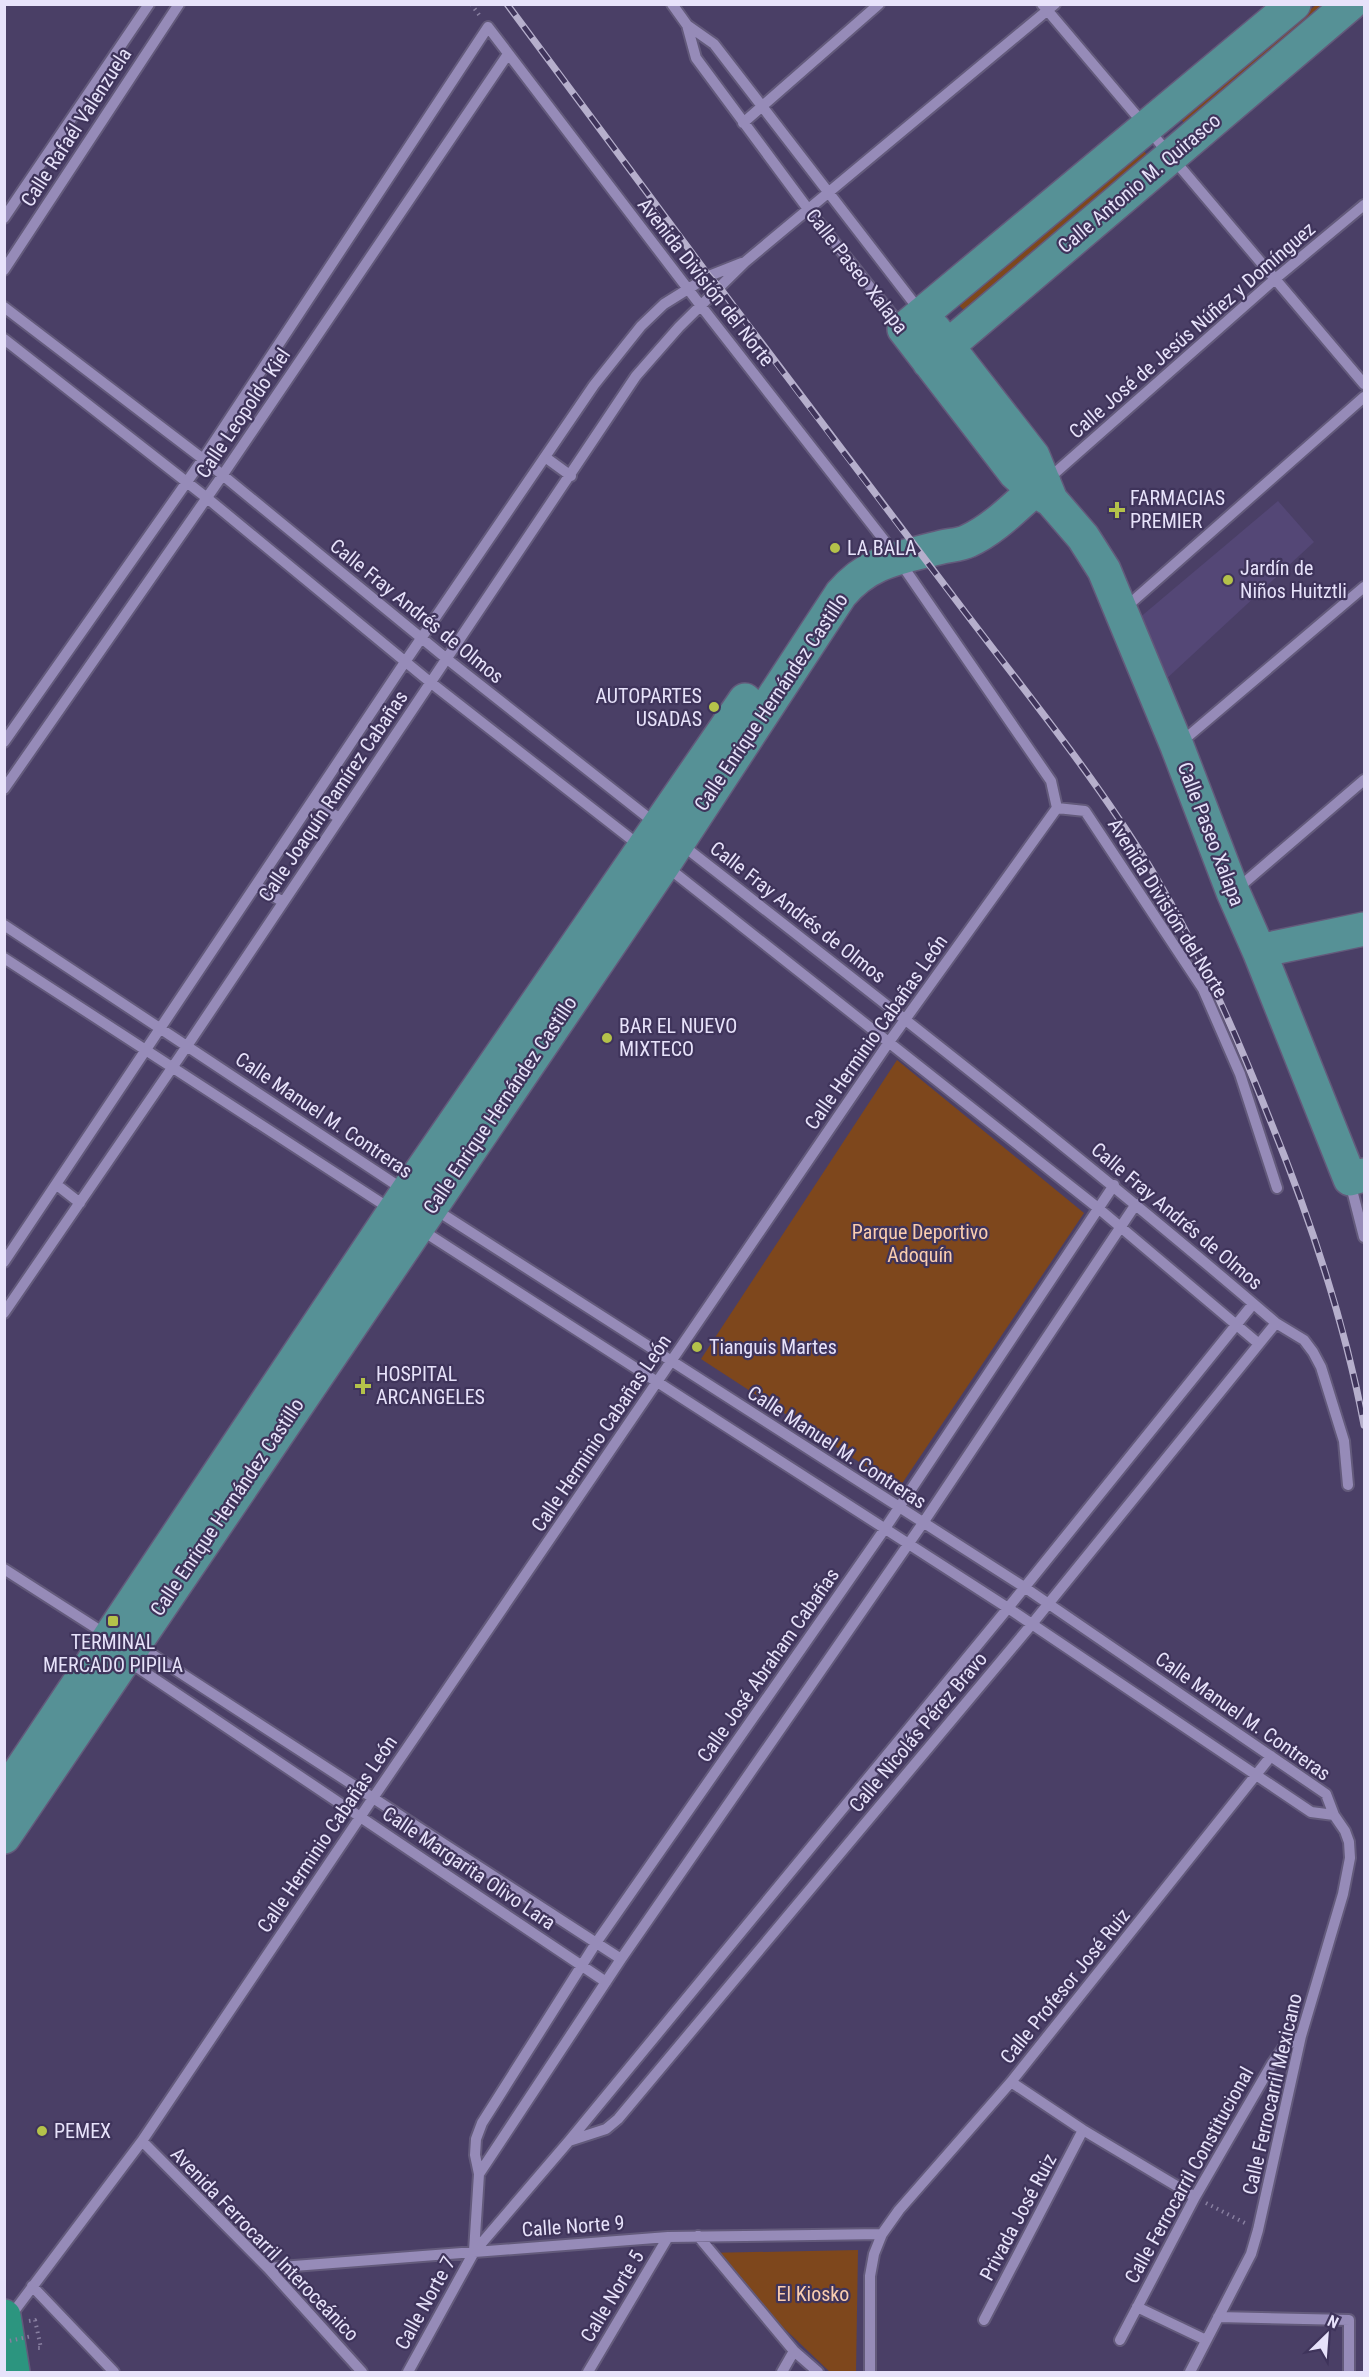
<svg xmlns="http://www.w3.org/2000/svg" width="1369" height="2377" viewBox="0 0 1369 2377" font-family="'Roboto Condensed',sans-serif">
<rect width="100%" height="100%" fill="#4a3f66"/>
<path fill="#544776" d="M1278,501L1314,542L1164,681L1138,619Z"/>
<path fill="#7e471c" d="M1316,5H1339L1190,130L1180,118Z
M1139,146L1151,159L970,317L958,304Z
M897,1060L1084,1213L899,1488L701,1359Z
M858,2250L856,2372H830L705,2253Z"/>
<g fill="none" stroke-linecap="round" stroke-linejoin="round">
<defs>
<path id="minor" d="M672,4L687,25L714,44L920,311
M1042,4L1364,384
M687,25L696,58L808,209L901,326
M743,123L879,4
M4,218L149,4
M4,270L179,4
M4,307L203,459L447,659L655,823
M4,339L207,498L430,682L640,846
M545,457L571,476
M1047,480L1275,279L1364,205
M1125,608L1364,397
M4,742L203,459L488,27L701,306L891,549L1051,781L1057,808L889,1042L373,1798L142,2141L9,2318
M1179,744L1364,587
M4,789L222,476L508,54
M313,801L339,818
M1057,808L1085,811L1203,989L1240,1074L1277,1188
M681,844C882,1001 1083,1157 1276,1323L1304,1340L1313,1352L1321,1367L1344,1441L1348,1485
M666,866L1098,1208L1259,1344
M257,886L283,902
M1237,889L1364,780
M4,925L404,1190
M4,958L392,1210
M1350,1182L1364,1237
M57,1185L80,1203
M433,1208L1024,1587L1326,1794L1334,1815L1345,1831L1349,1842L1350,1858L1343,1894L1301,2036L1258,2230L1251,2254L1190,2372
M420,1229L1008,1608L1311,1812L1334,1815
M4,1262L405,662L594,385L641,326L664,304L709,276L742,263
M4,1313L187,1046L636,376L679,327L745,262L1055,4
M4,1569L107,1635
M139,1646L621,1959
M128,1661L606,1982
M1011,2082L1083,2130L1195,2197
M142,2141L268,2268L362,2372
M569,2141L606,2129L618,2119L1032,1624L1276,1323
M479,2174L621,1959L923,1523L1136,1204
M698,2236L794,2351L818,2372
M474,2251L479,2174L475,2155L476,2139L482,2123L596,1943L884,1530L1114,1185
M268,2268L668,2237L882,2234
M32,2286L114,2372
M1137,2307L1206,2340
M1218,2317L1349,2320V2372
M984,2320L1083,2130
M1120,2340L1195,2197L1272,2064L1284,2047L1301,2036
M408,2372L474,2252L569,2141L1008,1608L1253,1304
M588,2372L668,2237
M782,2372L794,2351
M870,2372V2276L874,2254L882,2234L899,2210L1011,2082L1271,1756"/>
<path id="major" d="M1294,4L904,329L1015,473L1034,490L1051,500L1083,537L1104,570L1177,746L1233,892L1259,951L1350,1179L1364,1175
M934,329L1033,456L1051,500
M929,362L1350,4
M1259,951L1364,929
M4,1795L407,1192L745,700
M4,1837L664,864L841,594C870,560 900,558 942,547C950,545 960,545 968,541C997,528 1020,501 1044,482"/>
<path id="highway" d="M4,2316L13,2372"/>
</defs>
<use href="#minor" stroke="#635a7b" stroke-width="14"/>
<use href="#major" stroke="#635a7b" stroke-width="36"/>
<use href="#highway" stroke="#635a7b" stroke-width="36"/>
<path stroke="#887fa0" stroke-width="4" stroke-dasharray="1.5 4.5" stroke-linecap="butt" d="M471,4L480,16
M1206,2203L1245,2223
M29,2321L35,2320L41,2348H35"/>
<use href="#minor" stroke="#968bb8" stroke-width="10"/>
<use href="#major" stroke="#569196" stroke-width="33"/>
<use href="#highway" stroke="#2c957f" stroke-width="33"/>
<defs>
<path id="rail" d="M507,4L709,276L720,288C802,398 885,507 968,616C1031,699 1097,780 1151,869C1198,947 1235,1031 1268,1115C1309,1215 1344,1319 1364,1425"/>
</defs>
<use href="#rail" stroke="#b6afcc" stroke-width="7"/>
<use href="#rail" stroke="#3f345b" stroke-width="4.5" stroke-dasharray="14" stroke-linecap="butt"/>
<path stroke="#887fa0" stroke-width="4" stroke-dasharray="1.5 4.5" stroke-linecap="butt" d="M4,2342L32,2336"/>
</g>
<g fill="#b4c24a" stroke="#3f345b" stroke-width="2">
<path d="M1114 501h6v6h6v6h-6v6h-6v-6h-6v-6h6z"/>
<circle cx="835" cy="548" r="6"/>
<circle cx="1228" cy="580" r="6"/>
<circle cx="714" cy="707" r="6"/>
<circle cx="607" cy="1038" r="6"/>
<circle cx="697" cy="1347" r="6"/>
<path d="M360 1377h6v6h6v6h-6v6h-6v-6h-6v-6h6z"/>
<rect x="107" y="1615" width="12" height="12" rx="3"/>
<circle cx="42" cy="2131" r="6"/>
</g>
<g text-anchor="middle" stroke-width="4.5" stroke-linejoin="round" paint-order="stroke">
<g font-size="20" fill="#e7e2fa" stroke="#3f345b">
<text transform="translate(76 127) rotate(-57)" y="7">Calle Rafaél Valenzuela</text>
<text transform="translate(1139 183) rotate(-40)" y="7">Calle Antonio M. Quirasco</text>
<text transform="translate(857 271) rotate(52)" y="7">Calle Paseo Xalapa</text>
<text transform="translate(706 282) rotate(52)" y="7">Avenida División del Norte</text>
<text transform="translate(1192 330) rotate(-41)" y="7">Calle José de Jesús Núñez y Domínguez</text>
<text transform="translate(243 413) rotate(-56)" y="7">Calle Leopoldo Kiel</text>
<text transform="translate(417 611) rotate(39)" y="7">Calle Fray Andrés de Olmos</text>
<text transform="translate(771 702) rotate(-56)" y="7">Calle Enrique Hernández Castillo</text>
<text transform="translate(333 796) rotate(-56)" y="7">Calle Joaquín Ramírez Cabañas</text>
<text transform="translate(1211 834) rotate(69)" y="7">Calle Paseo Xalapa</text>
<text transform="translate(1168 908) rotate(58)" y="7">Avenida División del Norte</text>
<text transform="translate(798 912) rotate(38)" y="7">Calle Fray Andrés de Olmos</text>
<text transform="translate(876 1032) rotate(-55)" y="7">Calle Herminio Cabañas León</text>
<text transform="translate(500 1105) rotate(-56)" y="7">Calle Enrique Hernández Castillo</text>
<text transform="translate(324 1115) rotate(34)" y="7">Calle Manuel M. Contreras</text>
<text transform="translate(1177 1216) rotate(40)" y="7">Calle Fray Andrés de Olmos</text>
<text transform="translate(601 1433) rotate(-56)" y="7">Calle Herminio Cabañas León</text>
<text transform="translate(837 1447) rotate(33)" y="7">Calle Manuel M. Contreras</text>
<text transform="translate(227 1507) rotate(-56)" y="7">Calle Enrique Hernández Castillo</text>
<text transform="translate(768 1665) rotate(-55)" y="7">Calle José Abraham Cabañas</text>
<text transform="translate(1243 1716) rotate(35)" y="7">Calle Manuel M. Contreras</text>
<text transform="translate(918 1732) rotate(-50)" y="7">Calle Nicolás Pérez Bravo</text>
<text transform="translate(327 1834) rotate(-56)" y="7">Calle Herminio Cabañas León</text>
<text transform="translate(469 1868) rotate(34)" y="7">Calle Margarita Olivo Lara</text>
<text transform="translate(1065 1986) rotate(-51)" y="7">Calle Profesor José Ruiz</text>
<text transform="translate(1272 2094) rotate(-77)" y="7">Calle Ferrocarril Mexicano</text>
<text transform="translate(1189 2175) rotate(-61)" y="7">Calle Ferrocarril Constitucional</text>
<text transform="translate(1018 2217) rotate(-62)" y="7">Privada José Ruiz</text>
<text transform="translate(573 2226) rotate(-4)" y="7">Calle Norte 9</text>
<text transform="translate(265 2244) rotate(46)" y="7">Avenida Ferrocarril Interoceánico</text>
<text transform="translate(612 2296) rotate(-59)" y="7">Calle Norte 5</text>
<text transform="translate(425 2303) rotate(-61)" y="7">Calle Norte 7</text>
</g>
<g font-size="20" fill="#e7e2fa" stroke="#3f345b" text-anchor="start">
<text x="1130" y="505">FARMACIAS<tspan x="1130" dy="23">PREMIER</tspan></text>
<text x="847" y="555">LA BALA</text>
<text x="1240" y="575">Jardín de<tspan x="1240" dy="23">Niños Huitztli</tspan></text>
<text x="702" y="703" text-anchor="end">AUTOPARTES<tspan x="702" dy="23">USADAS</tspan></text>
<text x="619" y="1033">BAR EL NUEVO<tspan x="619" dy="23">MIXTECO</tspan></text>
<text x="709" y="1354">Tianguis Martes</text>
<text x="376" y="1381">HOSPITAL<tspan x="376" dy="23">ARCANGELES</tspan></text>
<text x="113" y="1649" text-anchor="middle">TERMINAL<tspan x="113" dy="23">MERCADO PIPILA</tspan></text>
<text x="54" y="2138">PEMEX</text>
</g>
<g font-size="20" fill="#facdaf" stroke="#3f345b">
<text x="920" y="1239">Parque Deportivo<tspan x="920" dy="23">Adoquín</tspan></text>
<text x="813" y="2301">El Kiosko</text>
</g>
</g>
<rect width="1369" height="2377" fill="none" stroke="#e7e2fa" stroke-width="12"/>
<g transform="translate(1327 2335) rotate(25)" stroke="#3f345b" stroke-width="4.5" paint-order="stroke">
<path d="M0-4.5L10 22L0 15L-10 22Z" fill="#e7e2fa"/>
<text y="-9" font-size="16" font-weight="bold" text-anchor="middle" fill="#e7e2fa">N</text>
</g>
</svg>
